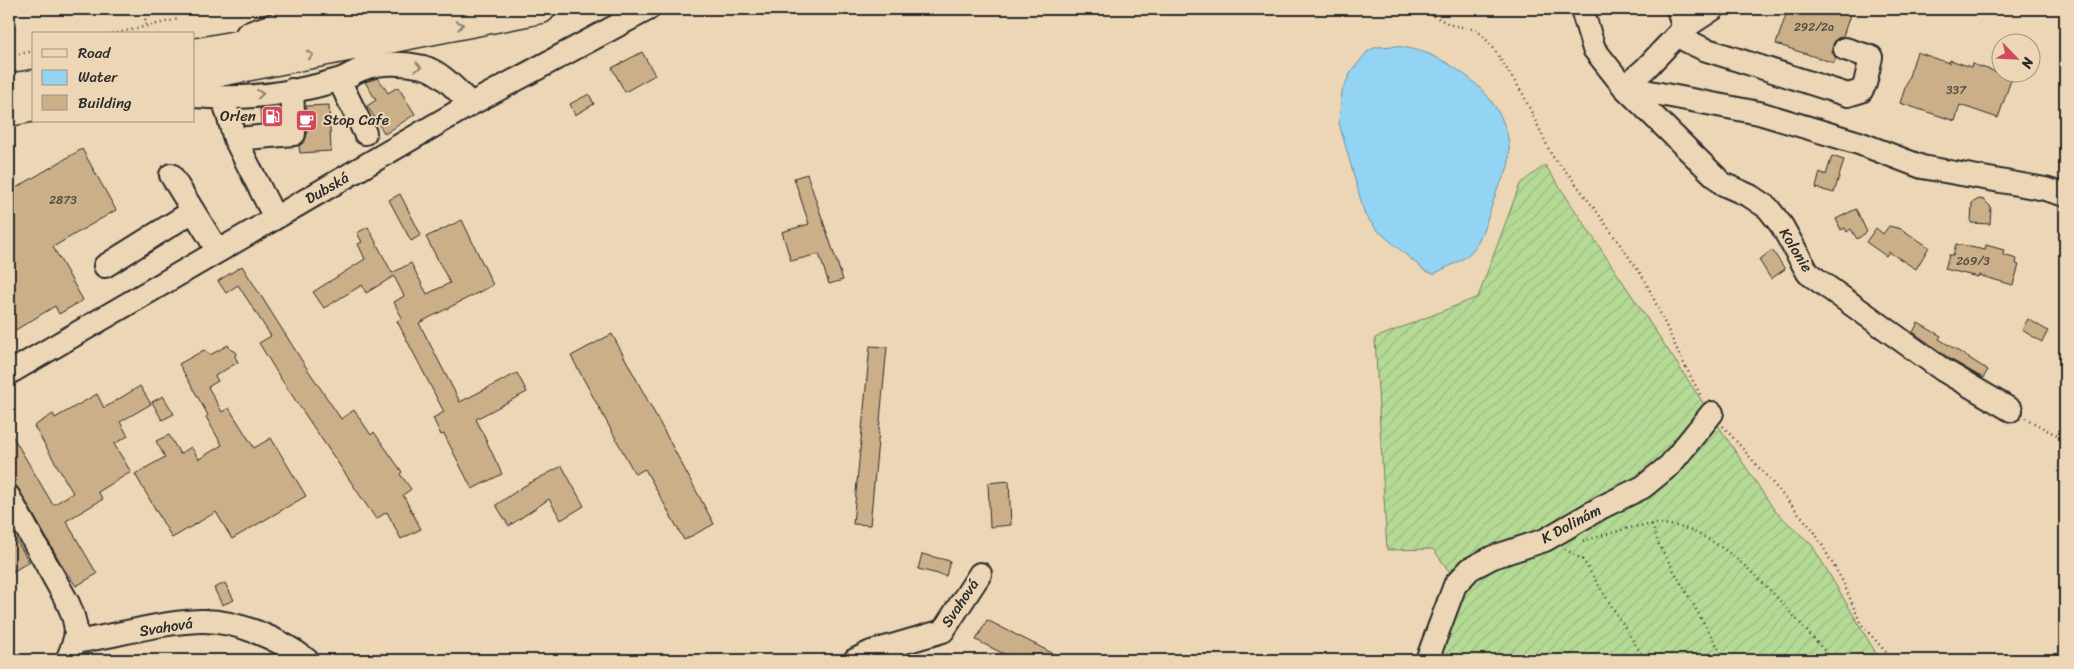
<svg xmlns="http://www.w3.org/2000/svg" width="2074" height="669" viewBox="0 0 2074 669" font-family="Sriracha,sans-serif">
<defs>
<pattern id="garden-furrows" width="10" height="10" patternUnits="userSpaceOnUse" patternTransform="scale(1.25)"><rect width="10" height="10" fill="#b4da95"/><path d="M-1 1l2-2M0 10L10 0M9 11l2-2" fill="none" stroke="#9bbb81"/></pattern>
</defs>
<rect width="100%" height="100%" fill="#ecd6b5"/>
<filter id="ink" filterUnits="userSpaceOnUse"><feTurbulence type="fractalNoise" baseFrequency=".02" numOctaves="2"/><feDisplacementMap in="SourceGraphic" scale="10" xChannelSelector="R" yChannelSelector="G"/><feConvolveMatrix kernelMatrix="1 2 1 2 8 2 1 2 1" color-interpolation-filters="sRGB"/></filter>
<g filter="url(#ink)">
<path fill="url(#garden-furrows)" stroke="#708260" d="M1545,165L1775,511L1812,545L1880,660H1435L1461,588L1433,549L1387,550L1375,338L1478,297L1520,184Z"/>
<path fill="#93d4f4" stroke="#6990a4" d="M1397,46C1408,48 1420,50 1431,55C1472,73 1514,111 1509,161C1508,173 1498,185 1495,196C1489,213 1481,244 1468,255C1459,263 1444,268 1434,274L1425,271L1376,229L1365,215L1339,123L1342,91L1351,72L1368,51L1376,47Z"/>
<path fill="#cbaf89" stroke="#2b2b2b" d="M1788,9H1852L1843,36L1836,39L1833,45L1832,52L1836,58L1834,63L1776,44Z
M642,52L655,75L625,92L612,68Z
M1917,52L1949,63L1950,60L1971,67L1972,64L2012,77L1998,118L1960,105L1955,121L1900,103Z
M378,78L388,93L398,87L415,114L385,134L367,106L376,100L365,82Z
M589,94L594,104L575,115L570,104Z
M329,105L331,151L300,153L299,146L305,140L307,134L306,106Z
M280,106V122L261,124L260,108Z
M82,149L116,210L53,247L83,300L59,314L55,306L9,334V192Z
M1832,156L1844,160L1834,193L1816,188L1820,172L1826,175Z
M807,174L843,280L829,284L819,254L791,261L782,232L809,224L794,178Z
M400,194L421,235L411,241L389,200Z
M1979,199L1984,200L1991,207L1990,224L1971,223L1972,203Z
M1856,209L1867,232L1857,239L1851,229L1847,232L1845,228L1841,230L1836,219Z
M462,220L493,285L419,323L460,402L517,373L527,392L476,419L502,474L472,489L444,434L441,435L433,418L444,412L397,321L402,318L394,302L404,296L394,276L366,293L362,285L324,308L313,292L365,259L358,244L362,242L357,233L368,227L392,273L411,263L427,294L450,283L426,237Z
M1889,226L1901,229L1929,247L1916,269L1889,252L1886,256L1866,242L1876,228L1883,234Z
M1956,244L1985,250L1986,245L2004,250L2003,255L2017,259L2016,264L2019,265L2013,285L1978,275V277L1945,269L1949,255H1953Z
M1772,250L1785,269L1771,279L1759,260Z
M242,266L304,364L341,419L354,410L371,435L374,432L402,472L400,474L411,489L403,495L421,529L401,539L387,512L376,519L281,379L259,343L271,336L238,285L226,293L218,281Z
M2028,319L2048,331L2042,342L2022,330Z
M1918,323L1941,336L1939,339L1988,370L1983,378L1950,359L1913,332Z
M612,334L714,524L684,540L645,469L635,474L571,356Z
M228,345L231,350L236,352L235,357L238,362L215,376L218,381L208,387L222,412L229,408L254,448L271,438L306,496L232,539L216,512L172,538L135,474L165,457L156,441L169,435L180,454L191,447L199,459L222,445L206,417L208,415L179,364L204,350L210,355Z
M870,346L887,347L870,525L853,524Z
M140,386L151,404L120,422L128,436L114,444L131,472L98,492L103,499L66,521L97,574L76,586L64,569L20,491L9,475V430L53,505L73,493L34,426L53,414L55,418L97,394L104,408Z
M163,396L174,414L162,420L152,402Z
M562,466L584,506L561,520L549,499L509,526L496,505L524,486Z
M1009,481L1011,525L990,527L988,483Z
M9,527L29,562L9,574Z
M922,554L950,561L946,576L918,569Z
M225,583L234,600L222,605L214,588Z
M987,620L1066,660H1016L976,640Z"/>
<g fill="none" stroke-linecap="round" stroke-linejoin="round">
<defs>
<path id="minor" d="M1582,9L1594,49L1624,87L1759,113L1859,143L1922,167L2045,189L2065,195
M1678,9L1687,41L1704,49L1848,95L1861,91L1865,84L1871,57L1845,49
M1713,9L1684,28L1645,69L1624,87L1723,184L1750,196L1768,208L1782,226L1808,273L1943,370L2011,410
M247,34L293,18L309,9
M339,80L365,133
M194,96C241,100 292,94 338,80C346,78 354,72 362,69C379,62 405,63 423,67C442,72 457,91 471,104
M223,98L235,139L275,218
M235,139L294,134L292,90
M171,175L218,251
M105,266L193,211
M9,373L471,104L648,9
M9,497L68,603C79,628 78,636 67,660
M75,642C117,636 159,622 201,621C236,620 280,639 307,660
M855,660L871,652L943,631L980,574
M1427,660L1455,585L1470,569L1493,557L1545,540L1602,507L1643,487L1670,465L1712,413"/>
<path id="highway" d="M194,53L429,9
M194,77L541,9
M9,88L34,84
M9,112L34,107"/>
</defs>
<use href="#minor" stroke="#2b2b2b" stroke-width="26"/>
<use href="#highway" stroke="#2b2b2b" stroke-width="31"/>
<path stroke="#2b2b2b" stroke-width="2.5" stroke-dasharray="1 4" stroke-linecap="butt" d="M144,9L146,26
M1420,9L1451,25L1477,30L1491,45L1523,94L1552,156L1570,176L1597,212L1645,280L1679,354L1702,398
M112,34L179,19
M9,56L34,51
M2025,418L2065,440
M1723,426L1814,531L1843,582L1861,624L1893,660
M1652,525L1658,543L1725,660
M1583,541C1606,535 1632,525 1657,524C1725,523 1790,615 1833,660
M1565,549L1583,560L1645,660"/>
<use href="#minor" stroke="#ecd6b5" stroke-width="22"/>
<use href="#highway" stroke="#ecd6b5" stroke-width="28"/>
</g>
<defs><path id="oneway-chevron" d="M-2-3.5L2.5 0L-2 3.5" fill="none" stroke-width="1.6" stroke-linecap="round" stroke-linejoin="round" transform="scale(1.25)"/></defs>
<g stroke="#8c8070">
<use href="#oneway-chevron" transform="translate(460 25) rotate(-11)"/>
<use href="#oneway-chevron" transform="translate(310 55) rotate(-11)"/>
<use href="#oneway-chevron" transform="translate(418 67) rotate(10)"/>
<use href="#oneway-chevron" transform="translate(260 94) rotate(-6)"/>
</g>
</g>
<defs>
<symbol id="fuel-square" viewBox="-11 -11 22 22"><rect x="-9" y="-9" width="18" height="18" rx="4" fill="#d1495b" stroke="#ecd6b5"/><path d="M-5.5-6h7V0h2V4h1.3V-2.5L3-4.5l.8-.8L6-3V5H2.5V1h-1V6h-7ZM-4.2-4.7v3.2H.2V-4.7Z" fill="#fff"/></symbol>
<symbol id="cafe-square" viewBox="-11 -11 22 22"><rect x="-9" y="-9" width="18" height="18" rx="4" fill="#d1495b" stroke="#ecd6b5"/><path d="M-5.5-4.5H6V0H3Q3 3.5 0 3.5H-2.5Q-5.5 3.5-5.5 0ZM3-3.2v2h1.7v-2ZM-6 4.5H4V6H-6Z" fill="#fff"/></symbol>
</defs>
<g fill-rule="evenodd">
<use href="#fuel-square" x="260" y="104" width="25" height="25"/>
<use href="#cafe-square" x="294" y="108" width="25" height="25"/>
</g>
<g text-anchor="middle" stroke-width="4" stroke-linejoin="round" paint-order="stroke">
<g font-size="12" fill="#534c42">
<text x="1814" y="31">292/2a</text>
<text x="1956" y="94">337</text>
<text x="63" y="204">2873</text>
<text x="1973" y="265">269/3</text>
</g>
<g font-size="15" fill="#2b2b2b" stroke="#ecd6b5" text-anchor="end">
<text x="256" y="121">Orlen</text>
<text x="323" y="125" text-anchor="start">Stop Cafe</text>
</g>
<g font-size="15" fill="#2b2b2b" stroke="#ecd6b5">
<text transform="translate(327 188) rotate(-30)" y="5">Dubská</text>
<text transform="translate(1796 250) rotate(58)" y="5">Kolonie</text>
<text transform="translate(1571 524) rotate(-28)" y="5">K Dolinám</text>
<text transform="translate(960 603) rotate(-56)" y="5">Svahová</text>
<text transform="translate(166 627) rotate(-9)" y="5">Svahová</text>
</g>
</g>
<rect width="2074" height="669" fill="none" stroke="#ecd6b5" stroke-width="30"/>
<rect x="15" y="15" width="2044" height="639" fill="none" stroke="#2b2b2b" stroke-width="2" filter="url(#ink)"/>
<rect x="32" y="32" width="162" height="90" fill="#ecd6b5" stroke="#9f927e"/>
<rect x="42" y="49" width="25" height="8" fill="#ecd6b5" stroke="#9f927e"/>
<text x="78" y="58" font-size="15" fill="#2b2b2b">Road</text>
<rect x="42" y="70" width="25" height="15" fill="#93d4f4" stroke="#9f927e"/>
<text x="78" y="82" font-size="15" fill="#2b2b2b">Water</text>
<rect x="42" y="95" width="25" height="15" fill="#cbaf89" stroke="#9f927e"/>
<text x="78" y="108" font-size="15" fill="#2b2b2b">Building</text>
<g transform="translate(2016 58) rotate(114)"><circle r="24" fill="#ecd6b5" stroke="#9f927e"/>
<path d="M0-4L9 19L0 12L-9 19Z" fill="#d1495b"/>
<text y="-8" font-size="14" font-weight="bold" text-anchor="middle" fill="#2b2b2b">N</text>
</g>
</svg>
